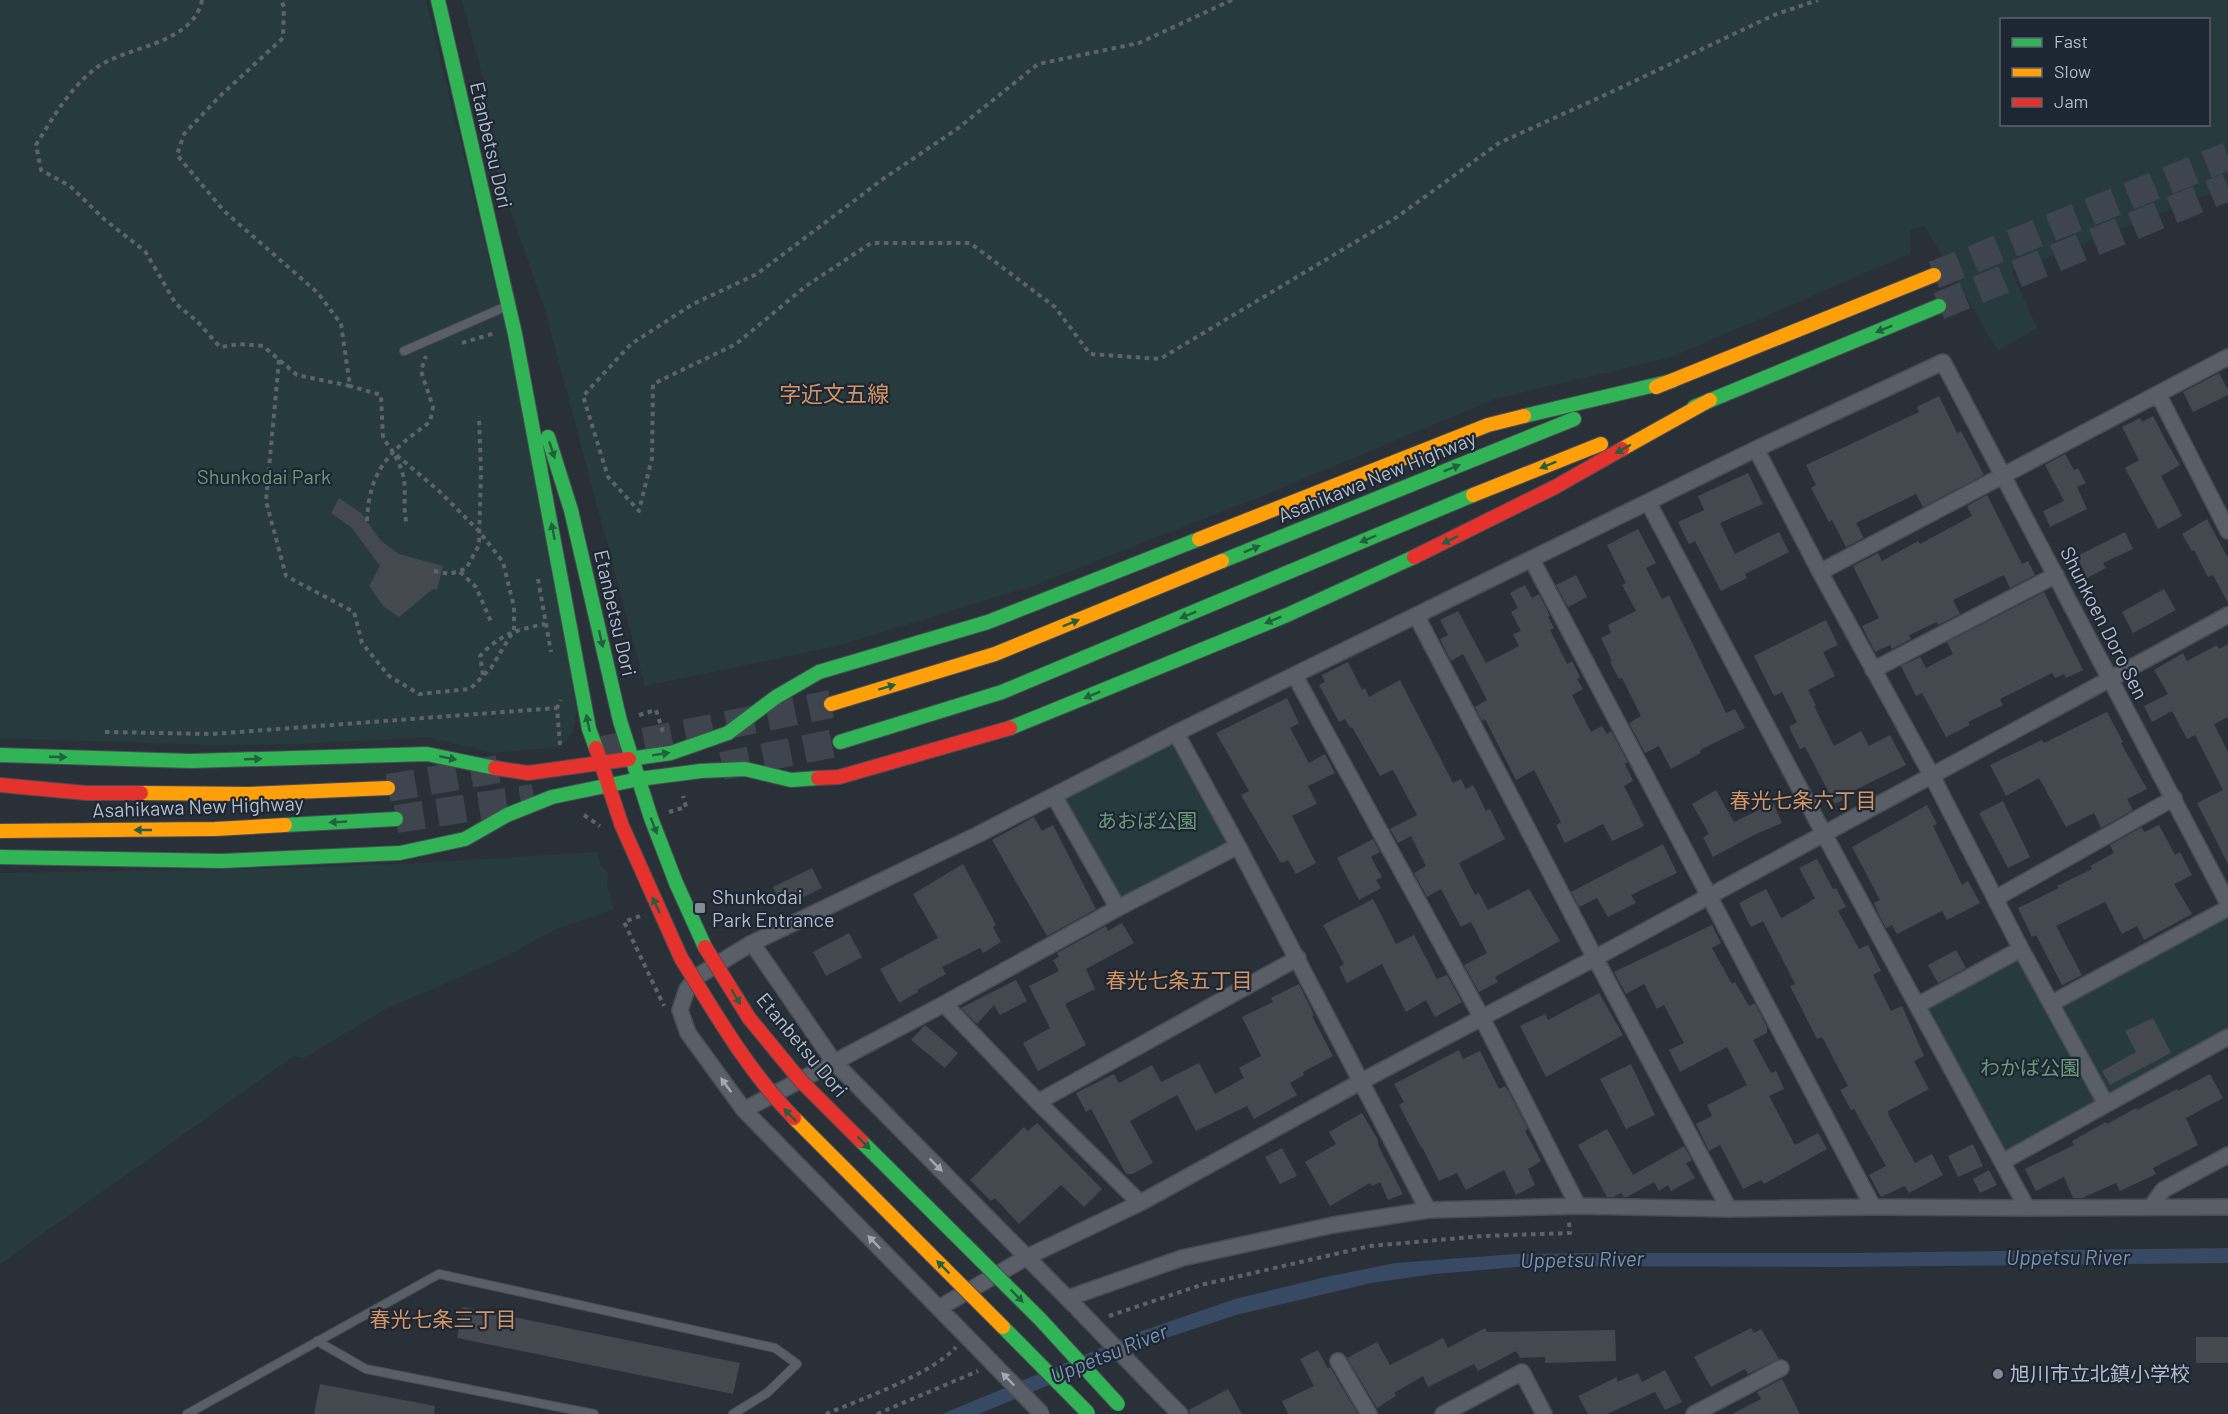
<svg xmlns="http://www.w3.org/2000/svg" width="2228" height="1414" viewBox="0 0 2228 1414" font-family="Barlow,'Noto Sans JP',sans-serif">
<rect width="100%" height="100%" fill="#2a3038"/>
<path fill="#273a3e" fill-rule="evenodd" d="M0,0H426L507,334L577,710L573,732L560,747L494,753L427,737L300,744L211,745L0,738Z
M462,0H2228V206L2219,190L2012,272L2037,328L1998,351L1924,225L1910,231L1911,253L1672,357L1495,399L1267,494L1035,585L837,646L645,686L545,310L474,105L488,97ZM2002,20H2208V124H2002Z
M1176,733L1238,846L1118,908L1054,796Z
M597,852L601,866L608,872L607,887L614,909L554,930L503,958L384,1010L304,1058L294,1056L0,1264V873L286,868L419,863Z
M2228,908V1037L2002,1162L1918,1005L2021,949L2052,1002Z"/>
<path fill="#384963" d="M2228,1248V1263L1836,1267L1530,1266L1434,1274L1371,1283L1236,1315L1148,1344L979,1414H942L1142,1331L1235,1299L1326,1277L1395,1263L1516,1254L1587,1253H1854Z"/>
<path fill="#444950" d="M2219,373L2228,390V395L2193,412L2183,392Z
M1939,396L1957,433L1961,431L1984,475L1923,507L1916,494L1856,523L1864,538L1846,547L1832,520L1829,522L1811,488L1816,485L1806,465L1919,412L1917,407Z
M2153,416L2168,445L2180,465L2161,476L2182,516L2158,529L2125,468L2139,460L2122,427L2140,418L2142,422Z
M2065,454L2074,470L2078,468L2086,483L2077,487L2087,509L2050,527L2043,511L2064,501L2045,465Z
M1748,473L1763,504L1720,523L1735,554L1779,532L1789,552L1745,574L1747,578L1721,591L1695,541L1689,544L1678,522L1704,510L1698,496Z
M1987,495L2022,564L2028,561L2035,575L2010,588L2004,575L1953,600L1960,614L1938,625L1937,622L1909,635L1911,639L1892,649L1890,645L1875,652L1862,626L1879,618L1853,566L1878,553L1882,561L1918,541L1920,544L1972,516L1967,506Z
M339,498L361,513L381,541L399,554L443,566L437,590L433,589L399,617L384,607L369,586L380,566L352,528L331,513Z
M2207,519L2228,558V603L2213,575L2208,577L2194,550L2192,551L2182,534Z
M1638,529L1656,563L1646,568L1662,599L1669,595L1726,713L1735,709L1745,728L1700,750L1701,753L1671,769L1659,746L1645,753L1629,723L1641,716L1622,678L1619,679L1610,662L1612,661L1601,638L1611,633L1608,625L1636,611L1622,585L1626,583L1607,545Z
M2125,532L2133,549L2103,563L2106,568L2087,578L2077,556Z
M1576,575L1587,597L1568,607L1556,585Z
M1525,585L1532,598L1539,594L1550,616L1548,617L1554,628L1550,630L1567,664L1572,661L1580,677L1577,679L1583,689L1572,695L1591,732L1602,726L1607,734L1611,731L1628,762L1625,764L1633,781L1624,786L1644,826L1612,841L1603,824L1565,843L1556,825L1561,822L1534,770L1516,780L1485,719L1482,721L1475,707L1487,700L1463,654L1451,661L1440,639L1448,635L1440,620L1458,611L1486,663L1519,646L1513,634L1521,631L1511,612L1518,608L1510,593Z
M2164,589L2176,610L2133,633L2122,612Z
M2044,592L2083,670L2066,678L2064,674L2055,678L2052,673L2000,699L2003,705L1968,722L1970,725L1946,737L1922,693L1916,696L1901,666L1920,657L1926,668L1953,654L1947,642Z
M1826,620L1838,645L1823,652L1835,676L1808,690L1816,706H1814L1834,746L1861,731L1869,746L1890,735L1906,765L1855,790L1856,793L1835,804L1805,747L1800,749L1789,727L1797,722L1782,692L1774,696L1754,656Z
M2228,644V717L2214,724L2228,752V864L2197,803L2223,790L2195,735L2187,739L2172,711L2152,722L2144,706L2168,694L2154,670L2183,653L2187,661L2217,645L2219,649Z
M1348,662L1362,690L1365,688L1369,697L1400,680L1453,783L1461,779L1466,789L1473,785L1486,811L1490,809L1505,839L1459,863L1475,895L1479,893L1488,910L1529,889L1560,941L1495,977L1498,982L1479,992L1464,965L1487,953L1471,922L1461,927L1441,889L1427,897L1414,873L1426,866L1411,836L1398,843L1390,829L1417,815L1393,770L1380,776L1352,727L1350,728L1345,719L1339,722L1319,685L1325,682L1322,675Z
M1287,698L1299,723L1290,728L1309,763L1325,754L1335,773L1308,786L1317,804L1292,816L1316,863L1296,874L1288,860L1282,863L1279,860L1241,795L1249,791L1216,733Z
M2107,712L2123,742L2121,743L2147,789L2127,799L2133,810L2101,828L2094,813L2066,827L2039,778L2006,796L1990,765L2042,740L2044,743Z
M1716,790L1734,822L1773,803L1782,823L1754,835L1713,857L1703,837L1709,834L1692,804Z
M2003,801L2030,857L2008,868L1979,813Z
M1927,805L1937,824L1933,826L1962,885L1968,881L1980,903L1947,920L1942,911L1897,934L1892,925L1886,928L1881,919L1874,903L1880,900L1852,847Z
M1034,817L1042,831L1053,825L1096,909L1047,936L992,840Z
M2159,825L2175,855L2180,852L2192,875L2174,884L2192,914L2144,940L2137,926L2122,934L2105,902L2056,926L2082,975L2062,985L2036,935L2032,937L2018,908L2059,888L2057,886L2092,869L2090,866L2114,853L2110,845L2142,827L2144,832Z
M1373,839L1380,852L1371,857L1382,877L1376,880L1381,888L1359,900L1337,858Z
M1663,844L1677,873L1631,895L1636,903L1608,917L1597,898L1579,907L1571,892Z
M1817,859L1833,889L1836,888L1846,907L1838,911L1859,949L1868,945L1881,971L1873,975L1891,1011L1902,1006L1924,1056L1914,1061L1929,1089L1888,1111L1889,1116L1915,1163L1932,1154L1943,1175L1909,1193L1905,1186L1881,1197L1869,1175L1886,1166L1854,1109L1851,1110L1840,1090L1848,1086L1822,1037L1817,1039L1790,986L1795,984L1763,921L1751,927L1739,903L1766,889L1781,918L1808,903L1815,898L1799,868Z
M963,864L996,925L993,927L1001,942L983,953L980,948L942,967L946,974L917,990L918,992L899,1003L880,969L938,938L913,894Z
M812,868L822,888L783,907L773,887Z
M1373,899L1396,944L1414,935L1437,979L1447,975L1462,1002L1435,1017L1426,1000L1406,1012L1382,964L1347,983L1339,967L1344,964L1323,925Z
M1122,923L1134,943L1086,969L1095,989L1065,1004L1086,1045L1038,1071L1023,1043L1050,1028L1029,986L1059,971L1053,960L1059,957L1057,953L1106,926L1108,931Z
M1712,925L1721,943L1712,948L1732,984L1735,982L1749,1006L1755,1003L1767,1027V1033L1753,1040L1771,1073L1776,1071L1784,1089L1769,1096L1795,1145L1818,1133L1827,1149L1764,1184L1761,1180L1743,1189L1720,1145L1709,1151L1696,1124L1712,1116L1707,1105L1747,1085L1727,1047L1680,1072L1669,1050L1684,1043L1664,1005L1657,1009L1644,984L1626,994L1614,972Z
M849,933L862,957L826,976L813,952Z
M1956,950L1966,968L1938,983L1928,965Z
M1016,980L1027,1001L1000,1015L994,1005L977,1024L961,1008Z
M1299,984L1314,1015L1312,1016L1333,1056L1303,1072L1304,1075L1290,1083L1297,1095L1254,1119L1247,1106L1196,1131L1177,1095L1130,1121L1153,1163L1132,1174H1126L1091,1109L1086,1112L1076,1093L1114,1074L1119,1083L1152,1065L1161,1082L1199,1063L1215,1094L1244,1078L1239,1068L1261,1056L1242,1017L1273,1002L1271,998Z
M1599,993L1623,1035L1546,1077L1520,1026L1545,1014L1548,1020Z
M2153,1018L2171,1053L2110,1085L2102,1071L2136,1052L2125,1031Z
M925,1025L958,1053L945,1068L911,1040Z
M1459,1050L1463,1059L1480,1051L1499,1089L1505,1086L1510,1094L1528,1129L1525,1131L1541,1161L1528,1169L1535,1185L1516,1195L1504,1170L1466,1190L1457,1173L1439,1181L1422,1147H1421L1399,1105L1404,1102L1394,1084Z
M1631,1064L1655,1115L1626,1129L1600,1079Z
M2210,1074L2223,1098L2186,1118L2198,1145L2153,1168L2156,1174L2120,1191L2116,1183L2082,1198H2073L2064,1177L2036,1191L2025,1169L2074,1145L2072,1141L2106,1122L2107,1124L2136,1108L2137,1110L2177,1089L2178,1091Z
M1362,1113L1378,1140V1145L1403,1194L1388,1200L1380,1182L1372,1186L1370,1183L1330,1206L1305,1162L1336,1144L1329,1132Z
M1037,1123L1102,1189L1084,1207L1061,1185L1019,1224L995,1198L991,1201L970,1180L1024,1127L1028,1131Z
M1607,1129L1633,1175L1684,1146L1692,1160L1686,1163L1695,1178L1671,1191L1668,1185L1659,1191L1654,1182L1627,1197H1624L1621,1193L1614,1197H1607L1578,1145Z
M1973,1144L1983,1166L1958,1177L1948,1156Z
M1282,1148L1297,1176L1280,1184L1265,1157Z
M1989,1170L1997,1185L1980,1193L1973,1179Z
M463,1307L740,1363L733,1394L457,1338Z
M1485,1328L1487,1332L1615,1330L1616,1361L1545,1363V1357L1520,1358L1516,1351L1478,1371L1474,1364L1428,1387L1423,1376L1394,1393L1396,1396L1377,1408L1347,1358L1377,1342L1390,1365L1443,1338L1448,1348Z
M1751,1328L1754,1333L1761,1329L1779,1359L1748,1374L1745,1369L1711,1387L1694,1357Z
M2196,1337H2228V1363H2196Z
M1318,1350L1328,1369L1330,1367L1358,1414H1288L1282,1401L1314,1386L1300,1359Z
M1665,1370L1682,1402L1665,1410L1655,1392L1607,1414H1588L1578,1396L1617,1377V1382L1638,1373L1642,1382Z
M1782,1379L1800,1414H1732L1761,1399L1757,1392Z
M320,1384L435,1406L434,1414H314Z
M1228,1389L1242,1414H1190L1189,1410Z"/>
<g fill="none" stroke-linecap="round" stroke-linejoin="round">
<path stroke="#3f454e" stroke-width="28" stroke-dasharray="28 14" stroke-linecap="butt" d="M1934,275L2228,156
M1939,306L2228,187
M603,750L831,704
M722,766L840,742
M388,788L498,769
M396,819L534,798"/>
<defs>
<path id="lane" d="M404,351L507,306
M317,1341L366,1369L594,1414
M187,1414L439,1274L775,1348L797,1364L767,1393L733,1414"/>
<path id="street" d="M2158,394L2228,531
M1756,449L1820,572L1932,776L2021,949L2106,1104
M1648,502L1824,834L2027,1208
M1532,560L1873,1207
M1820,572L2228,357
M1417,617L1595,958L1729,1209
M1873,670L2056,575
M1295,676L1482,1018L1578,1206
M1176,733L1238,846L1428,1210
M1054,796L1118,908
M1996,898L2174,798
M752,943L834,1062L1074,1305
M2052,1003L2228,908
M944,1004L1038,1102L1140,1203
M1918,1005L2021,949
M1038,1102L1298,958
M744,1110L944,1004L1118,908L1238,846
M2002,1162L2228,1037
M2151,1207L2163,1190L2228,1155
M1068,1298L1182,1258L1333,1225L1428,1210L1578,1206L1729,1209L1873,1207L2027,1208L2228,1207
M939,1308L1027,1257L1140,1203L1362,1081L1595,958L2228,615
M974,1344L744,1110L688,1033L680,1010L687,989L698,976L752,943L977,835L1176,733L1756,449L1943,362L2228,903
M1338,1361L1369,1414
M1161,1395L1180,1414
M1443,1414L1522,1372L1544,1414
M1694,1414L1781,1368"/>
<path id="fast" d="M438,0L515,334L589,729L596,748
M1694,407L1939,306
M1524,416L1672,381
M548,437L571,510L620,721L651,818L676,883L705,947
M1222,561L1574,419
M1010,728L1287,615L1414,557
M840,742L1002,692L1473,495
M0,755L191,761L427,754L495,768
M629,759L671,753L728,733L776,697L819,672L988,622L1199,539
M285,825L396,819
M0,857L222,861L400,853L465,839L507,815L552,797L639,779L701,771L745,769L791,780L818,778"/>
<path id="slow" d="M1656,387L1934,275
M1622,449L1710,400
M1473,495L1601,444
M1199,539L1488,425L1524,416
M831,704L995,654L1222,561
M141,793L248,794L388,788
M0,831L215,829L285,825"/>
<path id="jam" d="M1414,557L1555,487L1622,449
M596,748L622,826L681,958
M495,768L528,773L629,759
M818,778L839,777L1010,728
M0,785L86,793H141"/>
</defs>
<use href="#lane" stroke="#484c53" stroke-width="10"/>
<use href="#street" stroke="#484c53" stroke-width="18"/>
<use href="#fast" stroke="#484c55" stroke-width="16"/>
<use href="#slow" stroke="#484c55" stroke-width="16"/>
<use href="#jam" stroke="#484c55" stroke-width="16"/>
<path stroke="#5d636a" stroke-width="4" stroke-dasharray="4.5 4.5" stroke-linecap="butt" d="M202,0C193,45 126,46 96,68C70,88 53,117 36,145L41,170L70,186L105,220L145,251L176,304L197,321L220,347L240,344L263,346L297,375L350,386L341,324L318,293L224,211L177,155L184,134L219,97L283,38L284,7L281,0
M1232,0L1139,43L1038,64L957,129L883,179L757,274L693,304L631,344L583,396L608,477L639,511L652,458L653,384L736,344L806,286L871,243H970L1055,307L1090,354L1160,359L1397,217L1499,143L1605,95L1774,15L1818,0
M462,343L495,333
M279,360L266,501L286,576L354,612L362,643L389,676L419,694L470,689L491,668L514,630V607L503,562L478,530L439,491L393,452L383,438L381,395L350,386
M395,456C412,485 400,497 407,525
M367,521C369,469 390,451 430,422L433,407L421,371L425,358L427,357
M434,571L449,574L466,569L479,545L481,471L479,416
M460,572L476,587L492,624
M538,579L551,652
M483,675L480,656C500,634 517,630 545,624
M639,715L656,710L663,732
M105,732L212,734L557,708
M560,745L557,708L561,700
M669,812L686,807L683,796
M584,815L600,826
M640,916L624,922L664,1006
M1109,1316L1201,1285L1370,1246L1483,1236L1570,1233L1569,1222
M826,1414C862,1399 932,1374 956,1347
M877,1414L978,1371"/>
<use href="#lane" stroke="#5a5e66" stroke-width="8"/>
<use href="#street" stroke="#5a5e66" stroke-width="15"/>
<use href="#fast" stroke="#30b455" stroke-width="14"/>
<use href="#slow" stroke="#ff9f0a" stroke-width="14"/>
<use href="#jam" stroke="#e5322d" stroke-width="14"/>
<defs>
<path id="street-bridge" d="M1077,1308L1161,1395
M974,1344L1042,1414"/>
<path id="fast-bridge" d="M861,1141L1040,1319L1118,1404
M1003,1327L1088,1413"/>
<path id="slow-bridge" d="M794,1118L1003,1327"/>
<path id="jam-bridge" d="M705,947L749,1018L800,1080L861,1141
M681,958C715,1013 748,1071 794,1118"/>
</defs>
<use href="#street-bridge" stroke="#484c53" stroke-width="18" stroke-linecap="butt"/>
<use href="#fast-bridge" stroke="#484c55" stroke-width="16" stroke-linecap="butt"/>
<use href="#slow-bridge" stroke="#484c55" stroke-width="16" stroke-linecap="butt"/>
<use href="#jam-bridge" stroke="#484c55" stroke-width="16" stroke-linecap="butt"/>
<use href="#street-bridge" stroke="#5a5e66" stroke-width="15"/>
<use href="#fast-bridge" stroke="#30b455" stroke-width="14"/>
<use href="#slow-bridge" stroke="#ff9f0a" stroke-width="14"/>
<use href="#jam-bridge" stroke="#e5322d" stroke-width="14"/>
</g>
<defs><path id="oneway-solid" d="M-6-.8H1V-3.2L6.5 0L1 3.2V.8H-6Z" transform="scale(1.5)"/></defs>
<g fill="#255f41">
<use href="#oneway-solid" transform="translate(1884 329) rotate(158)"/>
<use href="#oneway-solid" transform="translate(1623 449) rotate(151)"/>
<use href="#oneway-solid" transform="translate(552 450) rotate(72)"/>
<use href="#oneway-solid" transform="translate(1548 465) rotate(158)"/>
<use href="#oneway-solid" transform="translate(1452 468) rotate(-22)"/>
<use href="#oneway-solid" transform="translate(553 531) rotate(-101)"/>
<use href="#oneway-solid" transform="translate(1368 539) rotate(157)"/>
<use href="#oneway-solid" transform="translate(1450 540) rotate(154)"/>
<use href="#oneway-solid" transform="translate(1252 549) rotate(-22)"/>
<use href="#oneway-solid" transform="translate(1188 615) rotate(158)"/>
<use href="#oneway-solid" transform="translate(1273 620) rotate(158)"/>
<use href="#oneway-solid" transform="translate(1071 623) rotate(-22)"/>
<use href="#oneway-solid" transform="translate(601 639) rotate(77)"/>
<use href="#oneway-solid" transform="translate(887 687) rotate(-17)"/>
<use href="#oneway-solid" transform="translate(1092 695) rotate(158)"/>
<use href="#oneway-solid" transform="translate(588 723) rotate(-102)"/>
<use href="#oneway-solid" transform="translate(661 754) rotate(-9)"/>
<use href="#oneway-solid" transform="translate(58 757) rotate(2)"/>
<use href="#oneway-solid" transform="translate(448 758) rotate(12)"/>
<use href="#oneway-solid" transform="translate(253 759) rotate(-2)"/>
<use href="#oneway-solid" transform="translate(338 822) rotate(177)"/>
<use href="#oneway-solid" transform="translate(654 826) rotate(69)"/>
<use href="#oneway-solid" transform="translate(143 830) rotate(180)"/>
<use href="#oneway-solid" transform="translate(656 905) rotate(-115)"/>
<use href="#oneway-solid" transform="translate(736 997) rotate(59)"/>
<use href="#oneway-solid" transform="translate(790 1115) rotate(-135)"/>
<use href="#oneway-solid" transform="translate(864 1143) rotate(45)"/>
<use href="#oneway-solid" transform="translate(943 1267) rotate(-135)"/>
<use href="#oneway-solid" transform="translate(1017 1296) rotate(45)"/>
</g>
<g fill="#a2a9b5">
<use href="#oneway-solid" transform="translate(726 1085) rotate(-126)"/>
<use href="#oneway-solid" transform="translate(936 1165) rotate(45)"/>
<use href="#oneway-solid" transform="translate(874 1242) rotate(-134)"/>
<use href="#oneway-solid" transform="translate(1008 1379) rotate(-134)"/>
</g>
<g fill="#848b96" stroke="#1d2633" stroke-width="2">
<rect x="694" y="902" width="12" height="12" rx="3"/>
<circle cx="1998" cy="1374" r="6"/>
</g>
<g text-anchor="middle" stroke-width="4.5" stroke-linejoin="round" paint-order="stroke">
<g font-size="20" fill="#b4bcc9" stroke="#1d2633">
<text transform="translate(491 145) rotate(77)" y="7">Etanbetsu Dori</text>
<text transform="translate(1377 477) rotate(-22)" y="7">Asahikawa New Highway</text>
<text transform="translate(615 613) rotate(77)" y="7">Etanbetsu Dori</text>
<text transform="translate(2104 623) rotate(63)" y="7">Shunkoen Doro Sen</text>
<text transform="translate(198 807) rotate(-2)" y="7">Asahikawa New Highway</text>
<text transform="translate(802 1045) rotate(50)" y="7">Etanbetsu Dori</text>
</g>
<g font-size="20" fill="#6b9a76" stroke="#1d2633">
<text x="264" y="484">Shunkodai Park</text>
<text x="1147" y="828">あおば公園</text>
<text x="2030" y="1075">わかば公園</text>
</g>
<g font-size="20" fill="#b4bcc9" stroke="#1d2633" text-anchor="start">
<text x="712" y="904">Shunkodai<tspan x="712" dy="23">Park Entrance</tspan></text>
<text x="2010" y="1381">旭川市立北鎮小学校</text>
</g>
<g font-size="21" fill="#d59563" stroke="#1d2633">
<text x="1803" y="808">春光七条六丁目</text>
<text x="1179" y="988">春光七条五丁目</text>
<text x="443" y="1327">春光七条三丁目</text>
</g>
<g font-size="21" font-style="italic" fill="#7c92b1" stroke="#1d2633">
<text x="2068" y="1265">Uppetsu River</text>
<text transform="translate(1582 1260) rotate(-1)" y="7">Uppetsu River</text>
<text transform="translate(1109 1354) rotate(-22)" y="7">Uppetsu River</text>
</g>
<g font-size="22" fill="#d59563" stroke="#1d2633">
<text x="834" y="402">字近文五線</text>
</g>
</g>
<rect x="2000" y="18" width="210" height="108" fill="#1d2633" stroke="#59626f" stroke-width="1.5"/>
<rect x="2012" y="38" width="30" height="9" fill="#30b455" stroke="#59626f" stroke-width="1.5"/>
<text x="2054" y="48" font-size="18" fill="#b4bcc9">Fast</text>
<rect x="2012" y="68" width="30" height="9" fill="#ff9f0a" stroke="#59626f" stroke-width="1.5"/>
<text x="2054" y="78" font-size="18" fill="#b4bcc9">Slow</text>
<rect x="2012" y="98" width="30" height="9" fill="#e5322d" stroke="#59626f" stroke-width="1.5"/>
<text x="2054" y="108" font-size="18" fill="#b4bcc9">Jam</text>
</svg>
